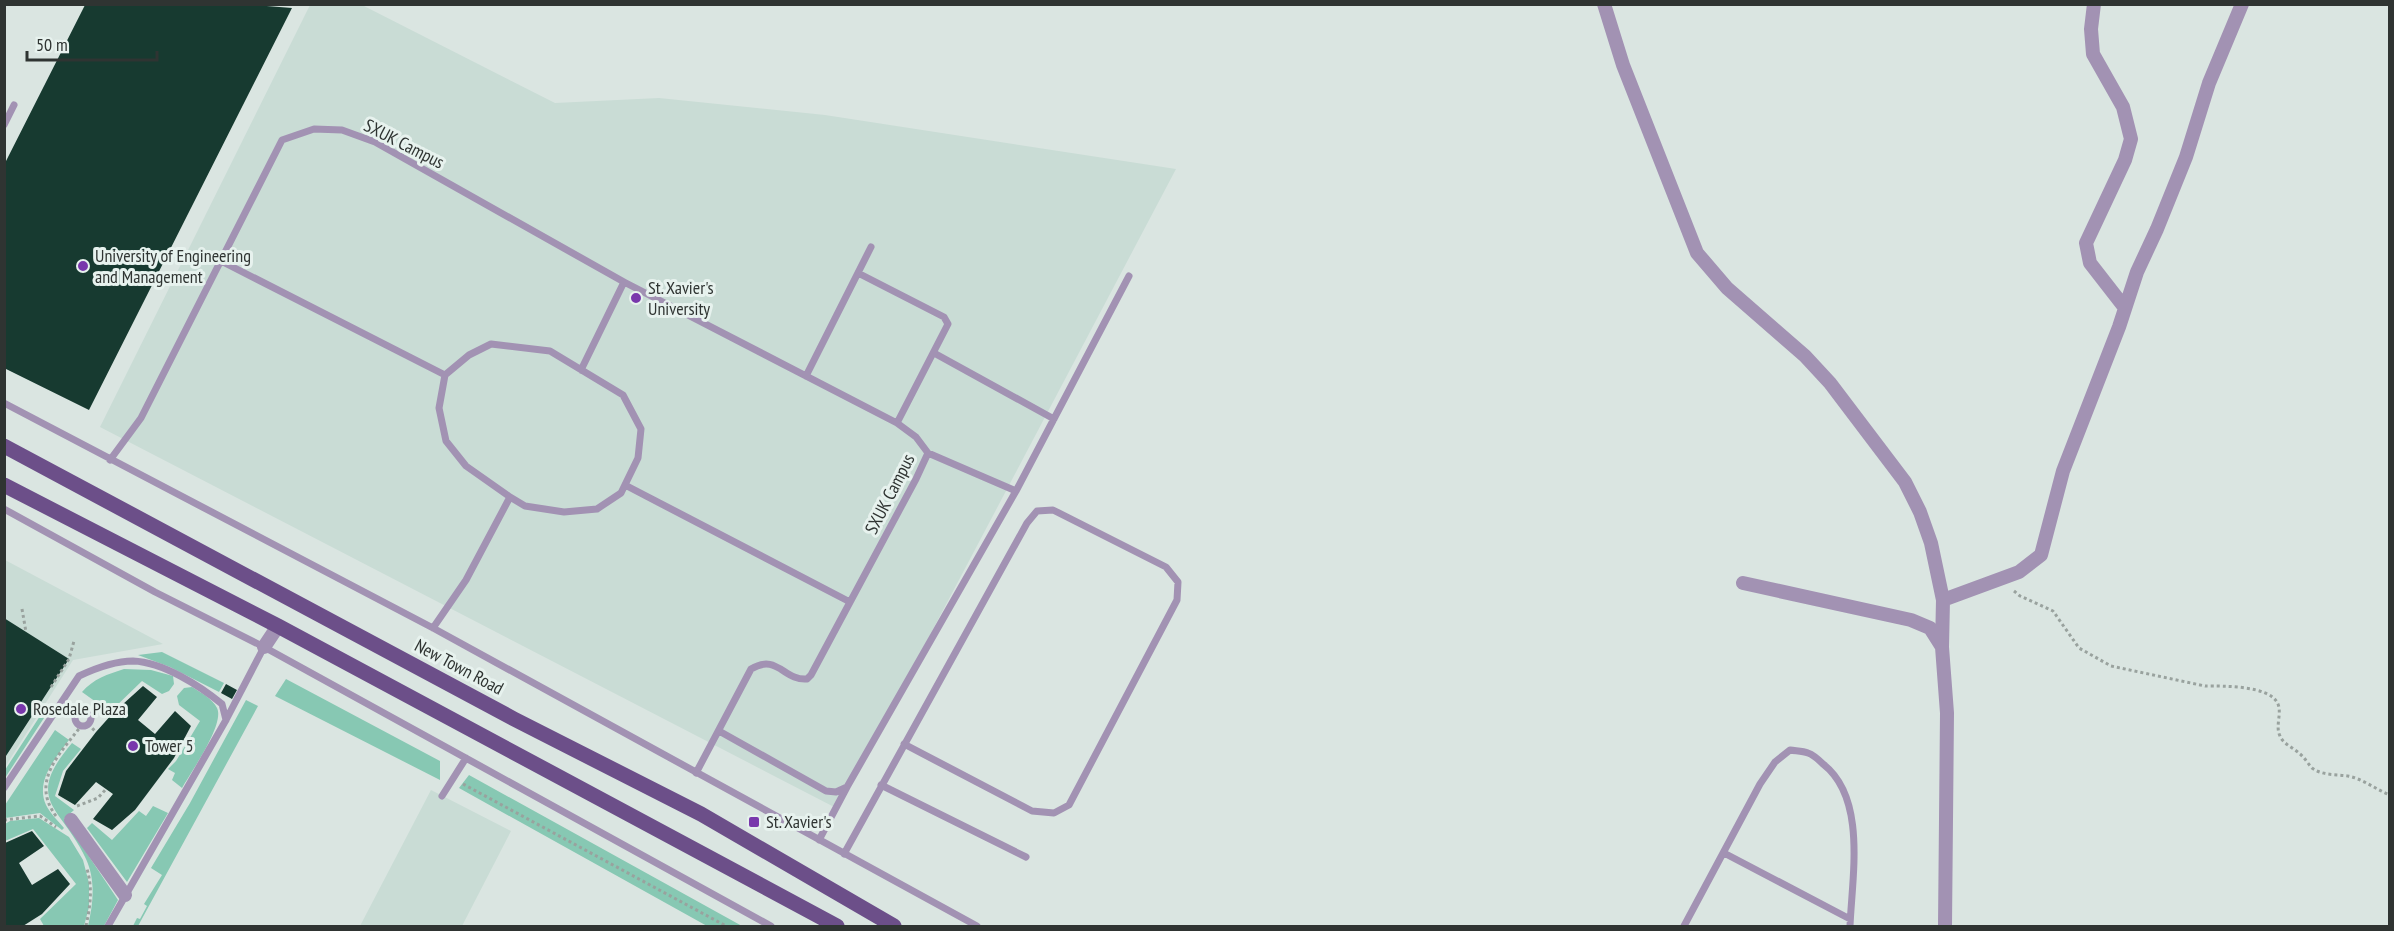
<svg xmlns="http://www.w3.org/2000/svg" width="2394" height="931" viewBox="0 0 2394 931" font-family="'PT Sans Narrow',sans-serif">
<rect width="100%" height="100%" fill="#dae5e1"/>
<path fill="#c9dcd5" d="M310,5H362L555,103L659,98L825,115L1176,169L838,809L100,427Z
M5,560L163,644L73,660L5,767Z
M431,790L511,831L462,926H360Z"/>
<path fill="#87c8b3" d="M162,652L224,683L219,692L170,667L138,655Z
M124,669L151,670L173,676L174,684L169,691L162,694L142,681L110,712L82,692C93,679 108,674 124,669Z
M286,679L440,761V780L275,696Z
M192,687C200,692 213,699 217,708C225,724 191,772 182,788L172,780L175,773L168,769L176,761L200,721L179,705L177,696L184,688Z
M246,700L258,706L138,926H133L137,918L140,919L147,906L144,904L162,875L151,868L190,803Z
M40,716L44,718L5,778V770Z
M55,730L69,740C56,757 35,781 46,805C50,813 58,821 64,828L62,830L40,813L5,818V805Z
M72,743L81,749L63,771L55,796L74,810L64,819L118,900L104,926H88C93,904 96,881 86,859C62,806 22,802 72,743Z
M469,775L742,926H707L459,788Z
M153,806L168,813L127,882L87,828L92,823L112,840L139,811L146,816Z
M39,818L69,837L83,860L89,883V907L84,926H44L40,919L76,884L33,829L5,841V824L10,821Z"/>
<path fill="#173a30" d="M85,5H254L292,8L89,410L4,368V165Z
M4,618L69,659L4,759Z
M226,684L237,690L232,699L221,693Z
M143,686L157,697L138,720L155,734L175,711L191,726L174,758L135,810L112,830L93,819L113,794L96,782L75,805L58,795L66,771L96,732L112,714Z
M32,831L44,846L19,863L32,885L58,869L70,884L42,914L23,926H5V843Z"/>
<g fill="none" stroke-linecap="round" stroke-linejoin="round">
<path stroke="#99a29e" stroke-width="3" stroke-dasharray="3 3" stroke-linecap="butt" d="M2014,591L2020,596L2053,611L2079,648L2111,666L2205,686C2222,686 2270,685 2278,704C2282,714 2275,726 2280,736C2283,744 2294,748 2300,754C2305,758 2308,764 2312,768C2323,776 2336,774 2348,776C2363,779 2375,789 2390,795
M22,609L26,632
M51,687L69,659L74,641
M88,724L96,732
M463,784L726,926
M77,806L98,798L106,789
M56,816C30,781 60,754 81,726
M4,820L40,816L56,827
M86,926C90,907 93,889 87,869"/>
<path stroke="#a292b3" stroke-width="7" d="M4,125L14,105
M221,261L445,375
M858,273L944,317L948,324L897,423
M624,282L897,423L916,437L928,453L916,479L811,675L807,679C784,681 777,653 751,669L696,773
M491,344L550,351L623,395L641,429L638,458L621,493L597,509L564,512L525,506L510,497L466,466L446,441L439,408L445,375L469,355Z
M934,353L1054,419
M806,376L871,247
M4,403L433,628L977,926
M928,453L1016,491
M110,460L141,418L282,140L314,129L342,130L375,142L624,282L581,370
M625,485L850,602
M4,509L155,592L264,647L771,926
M433,628L466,580L510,497
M62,701L78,713
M75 718a8 8 0 1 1 16 0a8 8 0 1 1-16 0Z
M719,731L826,791L836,792L847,787L1016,491L1129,276
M881,785L1026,857
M4,788L79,676C96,668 115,661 133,661C163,662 200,686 222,704L226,720
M442,796L466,758
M819,840L847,787
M1724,853L1850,919
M844,854L1027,523L1037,511L1053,510L1166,567L1178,582L1177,600L1069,805L1054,813L1032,811L904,744
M108,926L226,720L264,647
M1684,926L1760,784L1775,762L1790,750C1796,751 1803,751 1808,753C1814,755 1819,760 1823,764C1867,798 1852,877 1850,926"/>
<path stroke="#a292b3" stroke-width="14" d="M1604,4L1623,65L1697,253L1727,288L1805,356L1830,383L1905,482L1920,512L1931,543L1943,600L1942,647
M2094,4L2091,29L2093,54L2123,107L2131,139L2125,160L2086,243L2090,263L2125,308
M1743,583L1911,620L1930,628L1942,647L1947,713L1945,926
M1943,600L2019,572L2041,555L2063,471L2119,327L2137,272L2157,229L2186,157L2209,83L2242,4
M264,647L278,626
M71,820L125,895"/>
<path stroke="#6c4f89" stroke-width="15" d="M4,446L514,719L701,814L894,926
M4,485L278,626L837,926"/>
</g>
<g fill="#7938ac" stroke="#e7f2ee" stroke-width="2">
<circle cx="83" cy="266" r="6"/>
<circle cx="636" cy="298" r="6"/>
<circle cx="21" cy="709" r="6"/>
<circle cx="133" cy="746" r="6"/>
<rect x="748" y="816" width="12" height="12" rx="3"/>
</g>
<g text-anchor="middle" stroke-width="6" stroke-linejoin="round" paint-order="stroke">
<g font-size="18" fill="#2f3432" stroke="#e7f2ee">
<text transform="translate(404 144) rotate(27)" y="6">SXUK Campus</text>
<text transform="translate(890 494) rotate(-63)" y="6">SXUK Campus</text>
<text transform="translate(459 667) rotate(28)" y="6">New Town Road</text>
</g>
<g font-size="18" fill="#2f3432" stroke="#e7f2ee" text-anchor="start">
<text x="95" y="262">University of Engineering<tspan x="95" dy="21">and Management</tspan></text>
<text x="648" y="294">St. Xavier's<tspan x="648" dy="21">University</tspan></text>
<text x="33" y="715">Rosedale Plaza</text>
<text x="145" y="752">Tower 5</text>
<text x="766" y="828">St. Xavier's</text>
</g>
</g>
<rect width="2394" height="931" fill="none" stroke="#2f3432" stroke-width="12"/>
<path d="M27 51v9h130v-9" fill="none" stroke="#2f3432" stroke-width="3"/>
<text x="36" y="51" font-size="18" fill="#2f3432" stroke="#e7f2ee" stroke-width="4.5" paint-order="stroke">50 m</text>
</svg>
